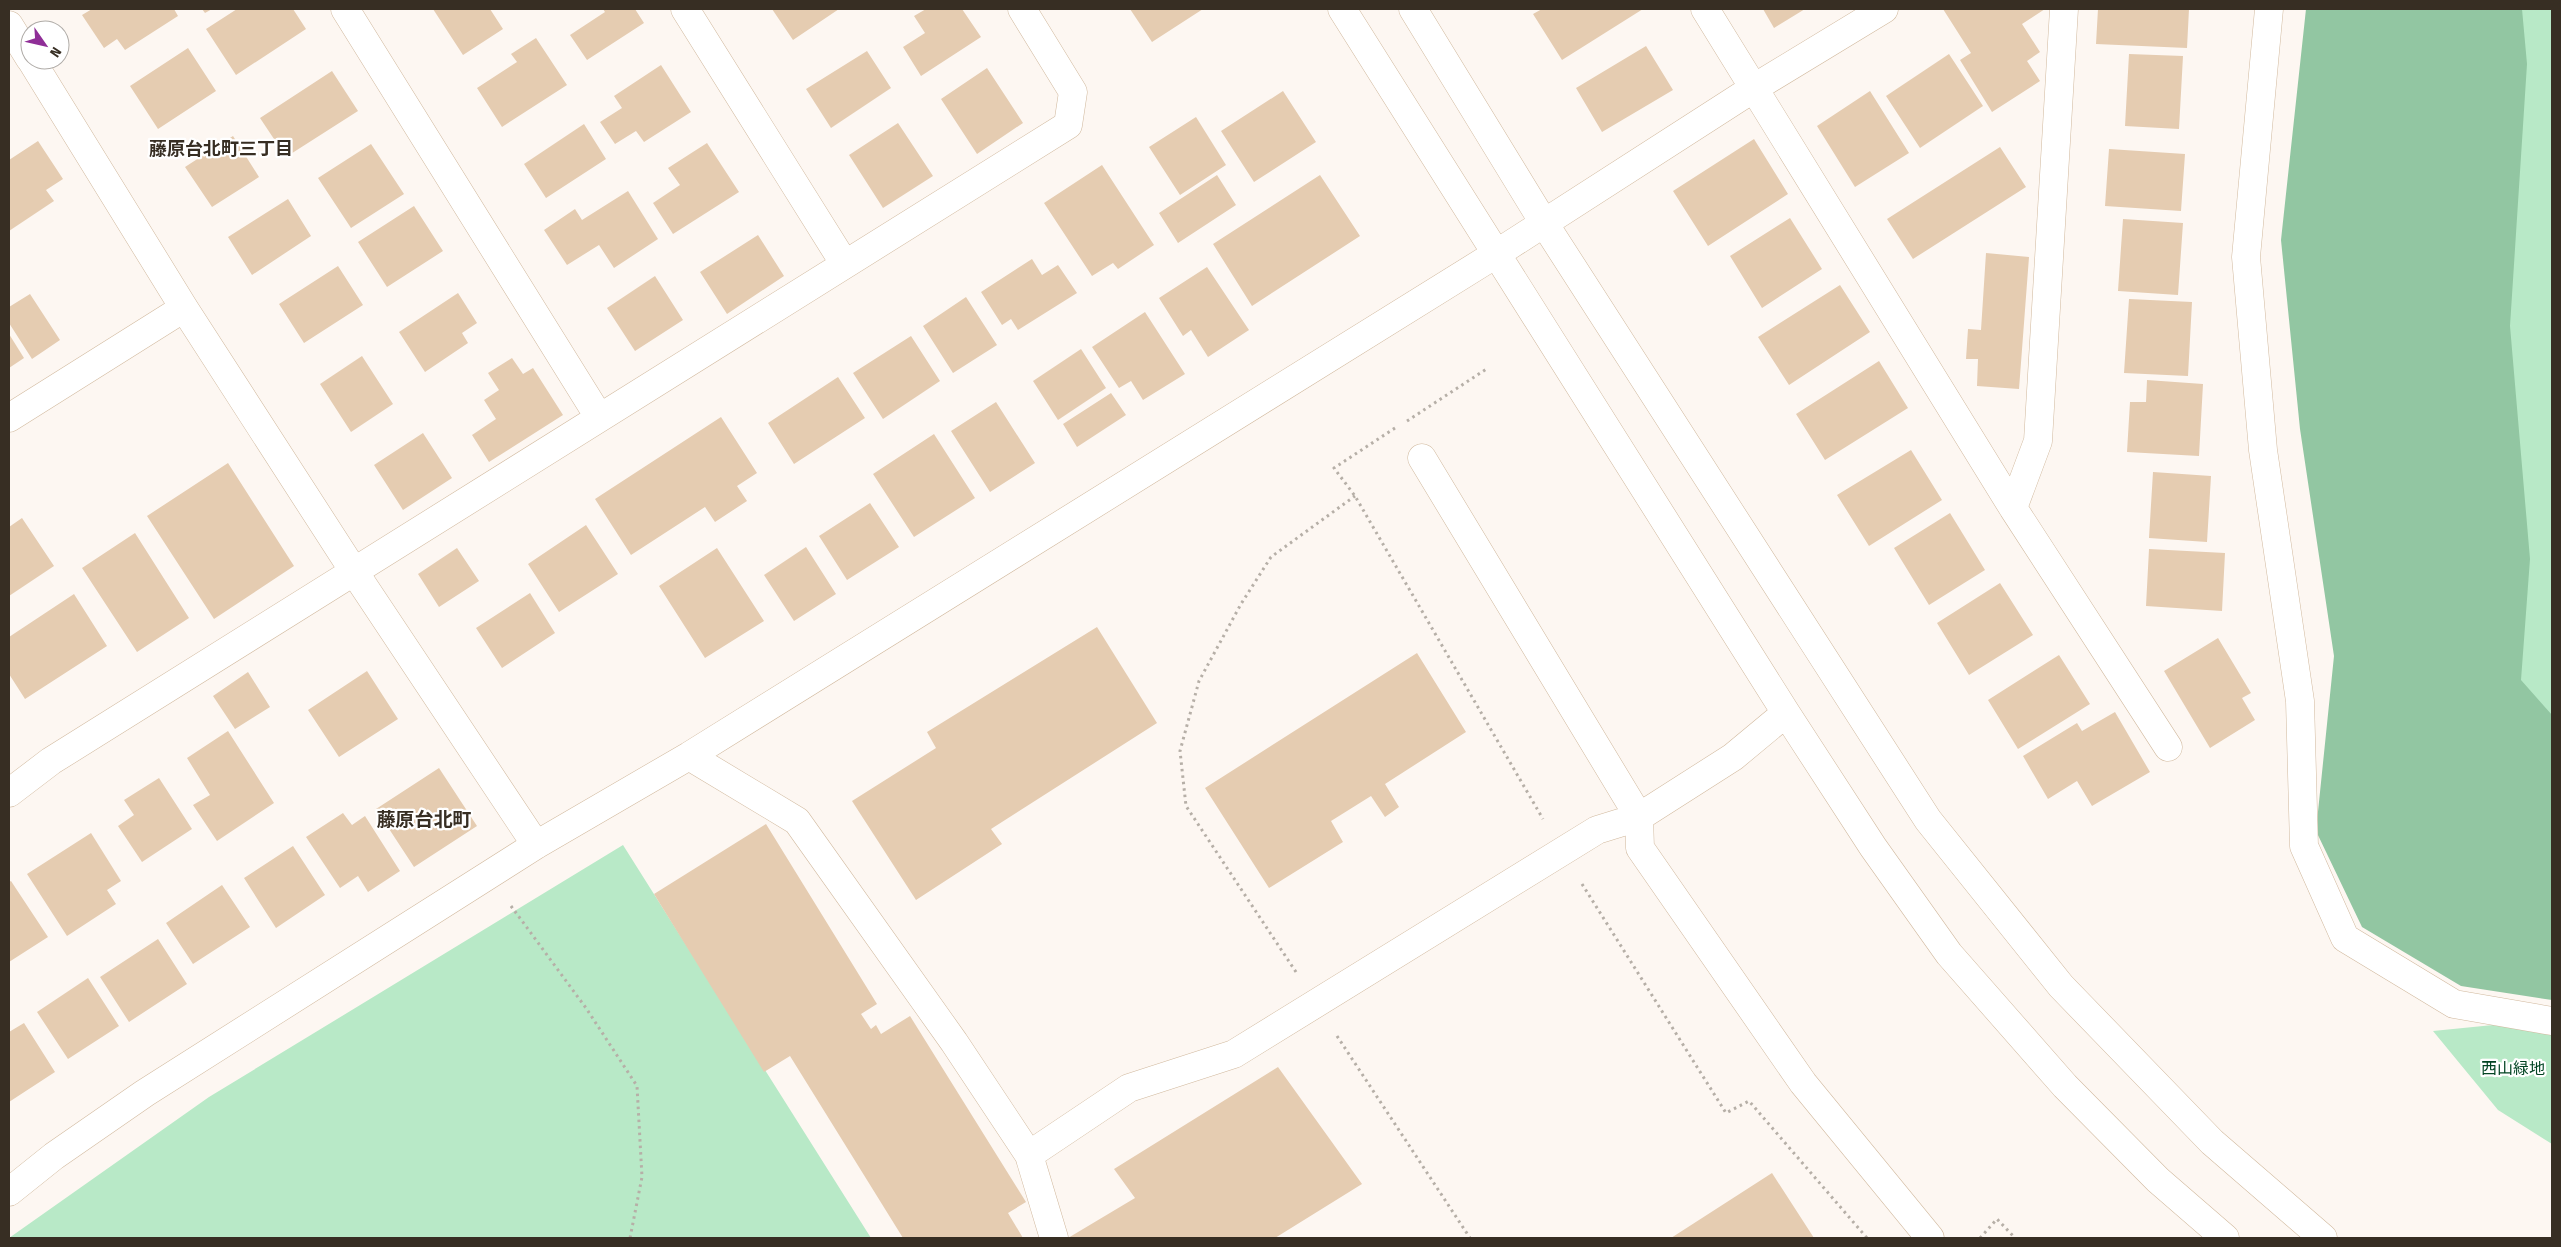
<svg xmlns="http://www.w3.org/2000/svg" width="2561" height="1247" viewBox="0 0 2561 1247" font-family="'Fira Sans Condensed','Noto Sans JP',sans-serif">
<rect width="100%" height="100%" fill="#fdf7f2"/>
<path fill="#b8e9c7" d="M2460,9H2552V897L2469,887Z
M623,845L871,1238H9L209,1097Z
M2493,1025L2552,1033V1144L2498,1110L2433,1031Z"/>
<path fill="#92c6a2" d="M2306,9H2522L2527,64L2510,326L2530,559L2521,680L2552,715V1000L2461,986L2362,927L2316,831L2334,656L2300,429L2281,240Z"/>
<path fill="#e5ccb1" d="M92,9H174L178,16L125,50L117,39L104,48L82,15Z
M202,9H212L205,13Z
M237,9H293L306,29L236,75L206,29Z
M433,9H490L503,29L463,55Z
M603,9H635L644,23L587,60L570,35L605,12Z
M772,9H839L793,40Z
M926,9H962L981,37L921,76L903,47L925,33L914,16Z
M1130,9H1203L1152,42Z
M1542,9H1643L1562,60L1533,14Z
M1763,9H1805L1774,28Z
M1943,9H2045L2022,24L2040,52L2027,61L2040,81L1992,112L1960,60L1971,53Z
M2098,9H2189L2187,48L2096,44Z
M536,38L567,85L502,127L477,88L517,62L511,54Z
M1646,46L1673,90L1602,132L1576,88Z
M188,48L216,91L158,129L130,86Z
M867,51L891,88L831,128L806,89Z
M1949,54L1983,106L1920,148L1886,96Z
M2129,54L2183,56L2179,129L2125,126Z
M661,65L691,112L644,142L636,131L615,144L600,122L622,108L614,96Z
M987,68L1023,123L977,154L941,99Z
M332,71L358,111L286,157L260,118Z
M1283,91L1316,142L1254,182L1221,131Z
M1870,91L1909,153L1855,187L1817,126Z
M1196,117L1226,165L1180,195L1149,147Z
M898,123L933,176L883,208L849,155Z
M584,124L606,159L546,198L524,164Z
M233,136L259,177L212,207L185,167Z
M1754,139L1788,194L1708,246L1673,191Z
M38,141L63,179L46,190L54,201L9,231V160Z
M707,143L739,192L673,234L653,203L680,185L668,168Z
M371,144L404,194L351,228L318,178Z
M2000,147L2026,187L1913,259L1887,219Z
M2109,149L2185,154L2181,211L2105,206Z
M1102,165L1154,245L1118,269L1113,263L1092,276L1044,203Z
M1217,175L1236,205L1178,243L1159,213Z
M1320,175L1360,236L1252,306L1213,244Z
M628,191L658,239L614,268L599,245L567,265L544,230L575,209L582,220Z
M288,199L311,236L252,275L228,237Z
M414,206L443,251L387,287L358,242Z
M1790,218L1822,269L1762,308L1730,256Z
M2123,219L2183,223L2178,295L2118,291Z
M758,235L784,276L727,314L700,272Z
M1986,253L2029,257L2019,389L1977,386L1978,359H1966L1968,329L1981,330Z
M1032,259L1042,275L1058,265L1077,293L1018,330L1011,319L1002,325L981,292Z
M338,266L363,305L304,343L279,304Z
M1207,267L1249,330L1208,357L1191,330L1183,336L1159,298Z
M655,276L683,320L635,351L607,308Z
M1840,285L1870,332L1789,385L1758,337Z
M458,293L477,323L462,333L468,343L425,372L399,332Z
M30,294L60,340L32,359L9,323V307Z
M966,297L997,345L953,373L923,326Z
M2129,299L2192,302L2188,376L2124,373Z
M1145,312L1185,374L1143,400L1131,381L1119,388L1092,347Z
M9,334L24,358L9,368Z
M911,336L940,381L883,419L853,373Z
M1081,349L1106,388L1058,420L1033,381Z
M362,356L393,404L351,432L320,384Z
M512,358L523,374L533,368L563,415L489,462L472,435L496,419L484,400L499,390L488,373Z
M1879,361L1908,408L1825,460L1796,414Z
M838,377L865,418L794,464L768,423Z
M2147,380L2203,384L2199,456L2127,452L2130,402H2146Z
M1111,393L1126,415L1077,447L1063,424Z
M996,402L1035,463L990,492L951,431Z
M721,417L757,473L737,486L747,501L715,522L705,507L631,555L595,499Z
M423,433L452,478L403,510L374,465Z
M934,434L975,498L914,537L873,474Z
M1911,450L1942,500L1869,546L1837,495Z
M228,463L294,566L214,619L147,516Z
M2153,472L2211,476L2207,542L2149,538Z
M870,503L899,547L847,580L819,536Z
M1950,513L1985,570L1929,605L1894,548Z
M22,518L54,566L9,596V527Z
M586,525L618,574L559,612L528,564Z
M135,533L189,618L137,652L82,568Z
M806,547L836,594L794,621L764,575Z
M457,548L479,581L439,607L418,574Z
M717,548L764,621L705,658L659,586Z
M2149,549L2225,553L2222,611L2146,606Z
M2000,583L2033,635L1969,675L1937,623Z
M530,593L555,633L502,668L476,628Z
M74,594L107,646L25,699L9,674V637Z
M1097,627L1157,723L991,829L1002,844L916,900L852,801L936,748L927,732Z
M2218,638L2251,693L2242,698L2255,720L2210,748L2164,671Z
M1417,653L1466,732L1385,784L1399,807L1385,817L1371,796L1331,821L1343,842L1269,888L1205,788Z
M2059,655L2090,704L2018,749L1988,700Z
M367,671L398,719L339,757L308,710Z
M248,672L270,707L235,729L213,696Z
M2115,712L2150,772L2092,806L2077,781L2048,799L2023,756L2077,723L2082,731Z
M228,731L274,803L217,841L193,805L210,795L187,758Z
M439,768L477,826L414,867L376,809Z
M159,778L192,829L142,862L118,826L134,815L124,800Z
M343,813L352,825L365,816L400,871L368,892L358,876L340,888L306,837Z
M766,824L877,1004L861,1014L871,1029L876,1025L881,1034L910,1016L1026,1202L1008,1213L1023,1238H903L790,1056L764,1072L654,894Z
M91,833L121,881L107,890L116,904L67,936L27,874Z
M293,846L325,895L276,928L244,878Z
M11,881L48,937L9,962V882Z
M222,885L250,927L193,964L166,923Z
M158,939L187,984L129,1022L100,977Z
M88,978L119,1026L68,1059L37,1012Z
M24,1023L55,1072L9,1102V1032Z
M1278,1067L1362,1184L1275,1238H1068L1135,1198L1114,1169Z
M1772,1173L1814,1238H1671Z"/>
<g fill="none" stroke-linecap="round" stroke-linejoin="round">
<defs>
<path id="minor" d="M345,9L599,417
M685,9L844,263
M1342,9L1786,713L1873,847L1949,954L2065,1086L2158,1180L2225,1238
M1413,9L1544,223L1928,820L2061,986L2212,1142L2323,1238
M1705,9L2013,508L2168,747
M2269,9L2246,257L2263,450L2300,701L2304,846L2345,938L2454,1004L2552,1021
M9,25L30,59
M31,60L184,308L355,573L536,845
M9,418L184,308
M1422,458L1639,817L1640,848L1803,1083L1930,1238
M2013,508L2038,441L2064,9
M689,756L797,821L954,1042L1029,1155L1129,1088L1234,1054L1597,830L1639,817L1733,757L1786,713
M9,793L51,761C391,551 728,336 1068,125L1073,92L1022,9
M1029,1155L1054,1238
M9,1192L54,1156L145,1093L536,845L689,756L1496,254L1754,88L1884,9"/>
</defs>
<use href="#minor" stroke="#d1b99e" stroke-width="29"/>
<path stroke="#b6afa7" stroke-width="3" stroke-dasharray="2.5 4" stroke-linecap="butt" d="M1407,421L1488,368
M1395,428L1334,468L1355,496L1543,819
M1582,884L1726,1113L1749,1101L1867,1238
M511,906L586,1008L637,1086L642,1177L630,1238
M1296,972L1186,806L1180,751L1199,681L1241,604L1271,557L1355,496
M1337,1036L1470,1238
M1980,1238L1997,1219L2015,1238"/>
<use href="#minor" stroke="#fff" stroke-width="28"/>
</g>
<g text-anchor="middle" stroke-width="4.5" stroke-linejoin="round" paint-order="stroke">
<g font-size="16" fill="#024423" stroke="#fff">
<text x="2513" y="1074">西山緑地</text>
</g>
<g font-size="18" font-weight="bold" fill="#372e23" stroke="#fff">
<text x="221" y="155">藤原台北町三丁目</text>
</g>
<g font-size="19" font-weight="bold" fill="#372e23" stroke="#fff">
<text x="424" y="826">藤原台北町</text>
</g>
</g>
<rect width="2561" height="1247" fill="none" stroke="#372e23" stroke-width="20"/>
<g transform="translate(45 45) rotate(124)"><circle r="24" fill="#ffffff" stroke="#afaba7"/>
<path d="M0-4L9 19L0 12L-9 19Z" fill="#8f2e97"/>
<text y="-8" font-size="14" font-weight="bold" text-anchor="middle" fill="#372e23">N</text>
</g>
</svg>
